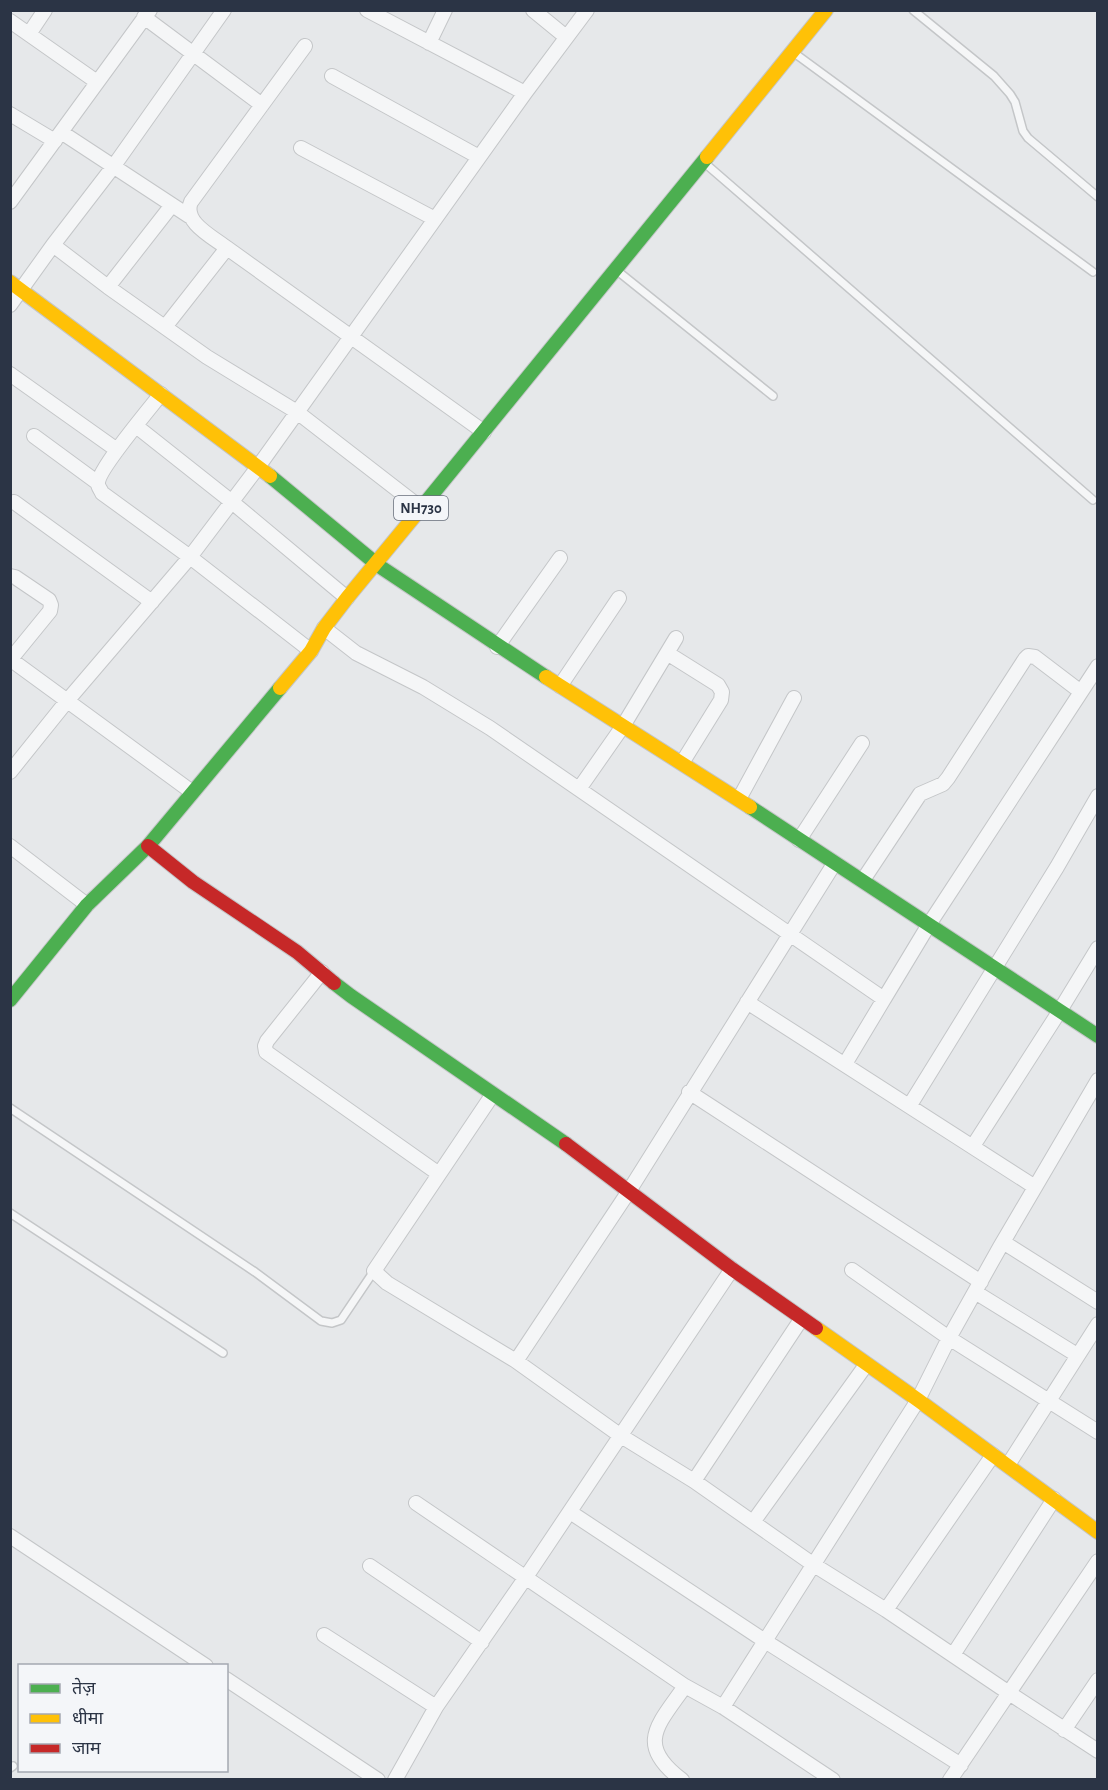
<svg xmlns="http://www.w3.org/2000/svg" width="1108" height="1790" viewBox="0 0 1108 1790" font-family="'Alegreya Sans','Noto Sans Devanagari',sans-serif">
<rect width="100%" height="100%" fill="#e6e8ea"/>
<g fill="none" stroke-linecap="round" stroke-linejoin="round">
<defs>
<path id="lane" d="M913,10L994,76L1010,94L1015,102L1023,131L1028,138L1098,197
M797,55L1093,272
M707,165L1093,500
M620,273L773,396
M10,1108L255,1272L321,1321L332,1323L341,1320L374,1271
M10,1213L223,1353
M10,1768L13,1766"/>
<path id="street" d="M367,10L525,93
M533,10L566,37
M144,17L262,105
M10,21L97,82
M29,34L45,10
M429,43L445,10
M305,46L191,202C182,222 213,237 227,248L484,432
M332,76L479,157
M10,114L55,141
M61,132L189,216
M301,148L435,219
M10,202L150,10
M53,245L108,287L207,357L297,412L421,508
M108,287L172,205
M10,305L53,245L113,167L224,10
M165,327L227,248
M10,374L117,450
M161,394C150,408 97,471 98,484C98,487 101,490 102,493L190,557L311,651
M136,426L232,502L347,598
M34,436L98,483
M14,502L152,602
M10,576L15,577L49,600L51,605L50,611L10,660
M324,628L356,653L423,687L490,728L884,999L845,1064
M497,647L560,558
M667,653L718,685L722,692L721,700L682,763
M10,659L192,792
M560,686L619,598
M10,772L67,701L190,557L258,467L525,93L587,10
M579,789L623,726L676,638
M739,799L794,698
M799,840L862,743
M10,846L87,905
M863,880L920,794L943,784L948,778L1025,659L1028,656L1035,657L1081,692
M322,972L267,1041L265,1046L266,1052L439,1174
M884,999L928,926L1098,666
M747,1002L1035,1187
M689,1092L981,1282
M493,1094L374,1271L387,1283L516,1361L629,1191L834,864
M910,1105L1057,867L1098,796
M973,1146L1059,1012L1098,948
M1003,1242L1098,1302
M852,1270L949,1338L1098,1432
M975,1292L1077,1355
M516,1361L621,1436L694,1481L814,1565L886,1610L1009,1693L1098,1751
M1008,1465L1098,1324
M694,1481L802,1318
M416,1503L685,1686L723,1707L833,1780
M570,1512L765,1641L961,1765
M753,1522L866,1365
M10,1536L206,1666
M370,1566L482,1642
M886,1610L993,1455
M324,1635L436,1707
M953,1655L1054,1499
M226,1679L378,1780
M723,1707L918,1400L949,1338L1000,1247L1098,1080
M1064,1730L1098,1680
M395,1780L436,1707L526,1577L732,1269
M682,1780C634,1744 659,1724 685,1686
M950,1780L1098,1561"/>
<path id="fast" d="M270,476L379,566L546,677
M422,507L707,157
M750,807L1098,1036
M334,983L351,996L566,1144
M10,1000L87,905L148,846L280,688"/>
<path id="slow" d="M707,157L826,10
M10,282L270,476
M546,677L750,807
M280,688L311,651L324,628L347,598L422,507
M816,1328L918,1400L1098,1532"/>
<path id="jam" d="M148,846L193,882L297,952L334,983
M566,1144L732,1269L816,1328"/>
</defs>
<use href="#lane" stroke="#c4c6c8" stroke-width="10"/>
<use href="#street" stroke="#c4c6c8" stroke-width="16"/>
<use href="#fast" stroke="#c4c6c8" stroke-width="16"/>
<use href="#slow" stroke="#c4c6c8" stroke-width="16"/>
<use href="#jam" stroke="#c4c6c8" stroke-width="16"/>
<use href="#lane" stroke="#f5f6f7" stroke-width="7"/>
<use href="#street" stroke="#f5f6f7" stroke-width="14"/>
<use href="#fast" stroke="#4caf50" stroke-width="14"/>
<use href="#slow" stroke="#ffc107" stroke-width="14"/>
<use href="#jam" stroke="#c62828" stroke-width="14"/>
</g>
<g text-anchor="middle" stroke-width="6" stroke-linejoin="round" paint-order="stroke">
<rect fill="#f4f6f9" stroke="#676e7b" stroke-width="1.5" x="394" y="496" width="54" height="24" rx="4.5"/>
<g font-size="15" font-weight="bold" fill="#2b3445">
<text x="421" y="513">NH730</text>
</g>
</g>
<rect width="1108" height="1790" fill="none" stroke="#2b3445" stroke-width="24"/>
<rect x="18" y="1664" width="210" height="108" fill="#f4f6f9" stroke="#a4a8b1" stroke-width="1.5"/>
<rect x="30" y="1684" width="30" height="9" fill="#4caf50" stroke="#a4a8b1" stroke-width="1.5"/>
<text x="72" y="1694" font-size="18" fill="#2b3445">तेज़</text>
<rect x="30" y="1714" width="30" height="9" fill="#ffc107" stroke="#a4a8b1" stroke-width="1.5"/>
<text x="72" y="1724" font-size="18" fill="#2b3445">धीमा</text>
<rect x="30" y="1744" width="30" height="9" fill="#c62828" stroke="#a4a8b1" stroke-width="1.5"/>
<text x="72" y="1754" font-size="18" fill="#2b3445">जाम</text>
</svg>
